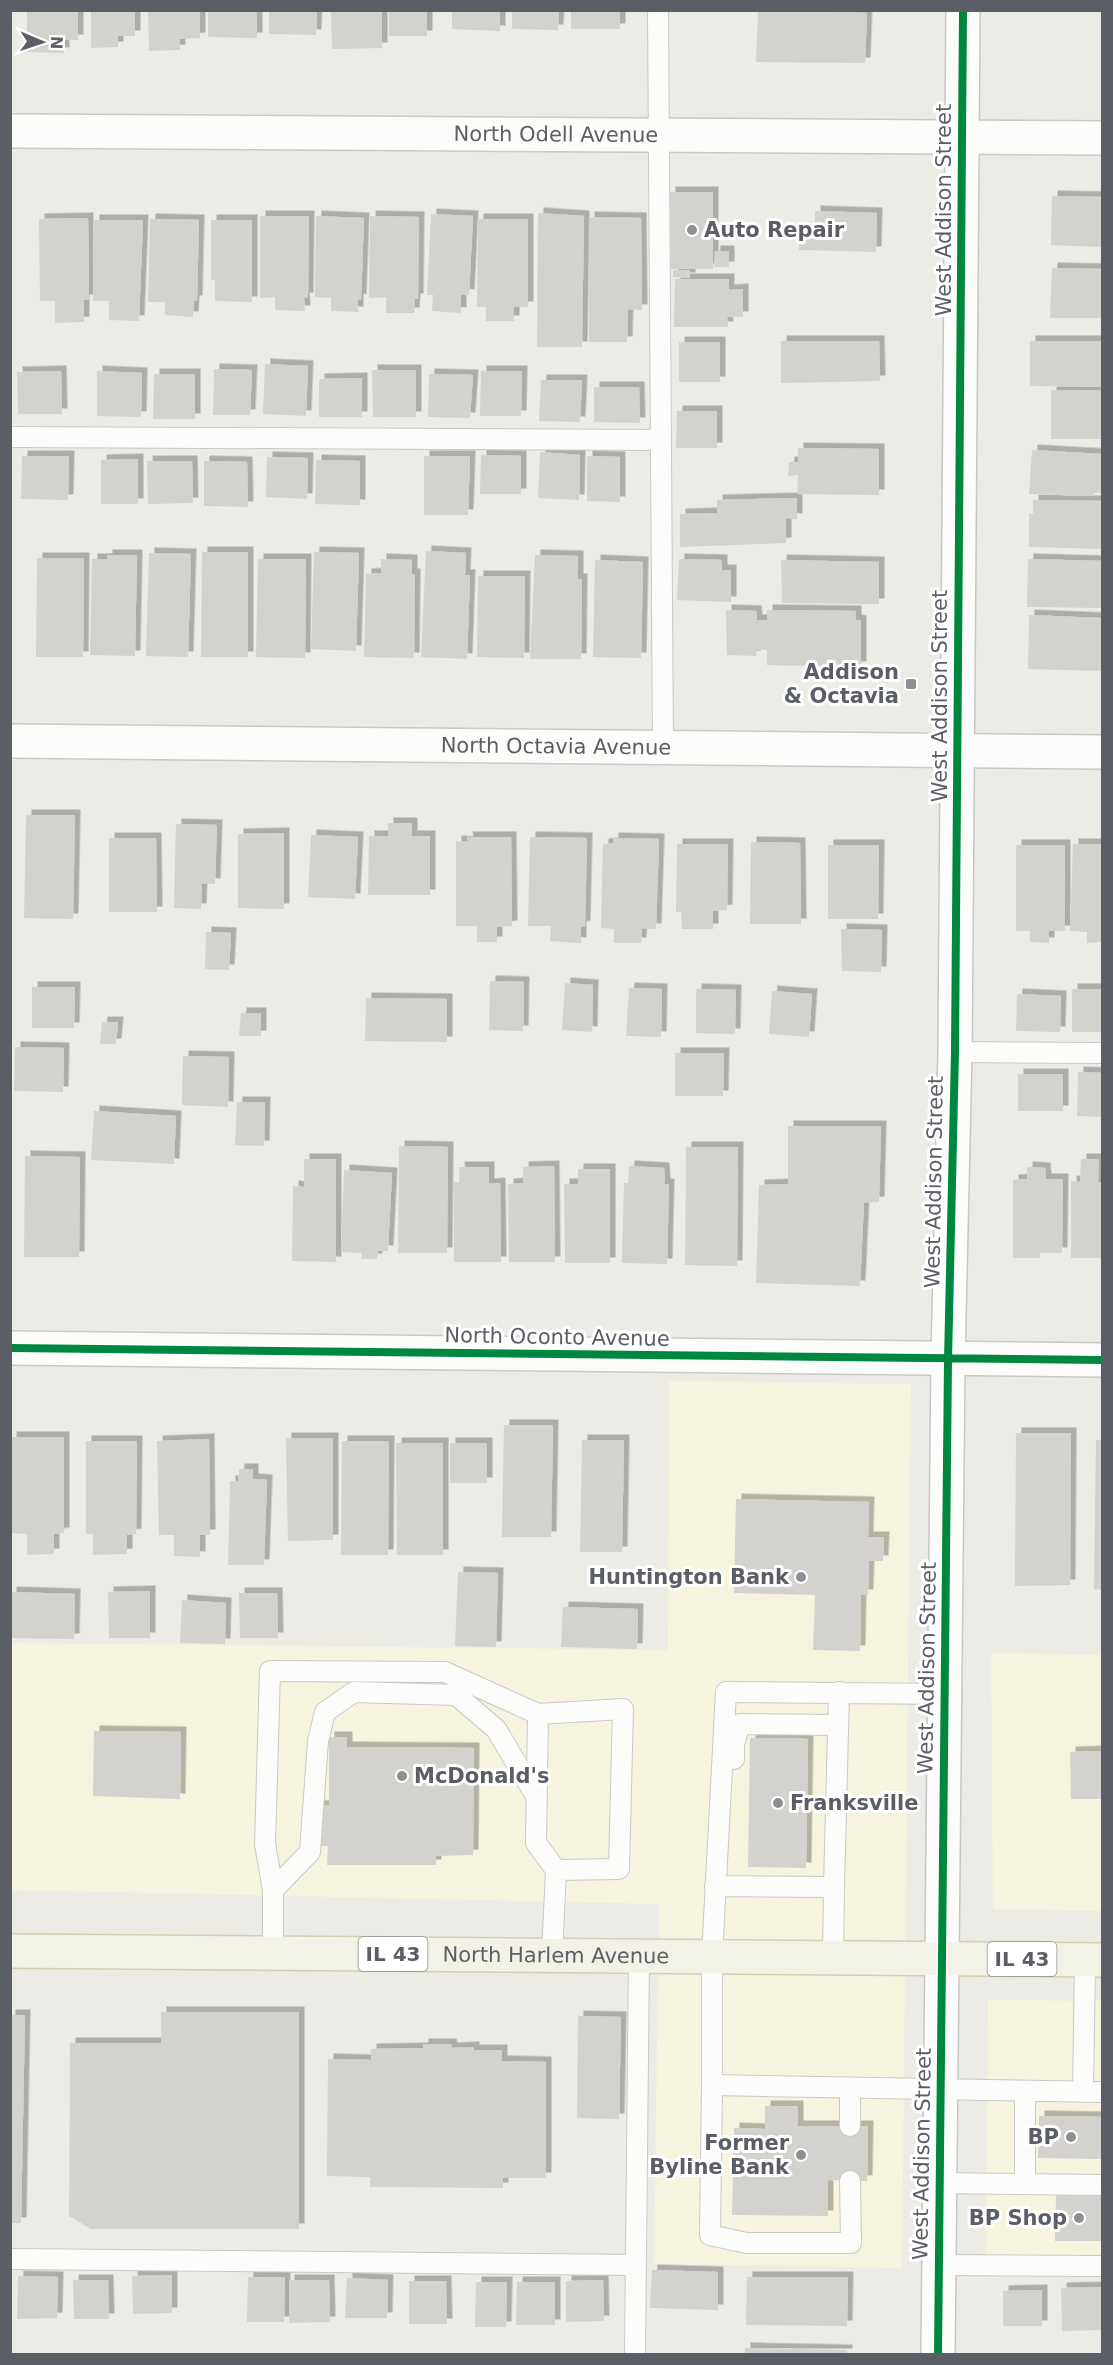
<svg xmlns="http://www.w3.org/2000/svg" width="1113" height="2365" viewBox="0 0 1113 2365" font-family="'DejaVu Sans',sans-serif">
<defs>
<filter id="shadow"><feDropShadow dx="5.5" dy="-5.5" stdDeviation="0" flood-color="#0004"/></filter>
</defs>
<rect width="100%" height="100%" fill="#ecebe6"/>
<path fill="#f6f3de" d="M669,1381L911,1384L902,2268L654,2264L659,1904L11,1890V1643L668,1650Z
M991,1653L1102,1655V1911L993,1909Z
M988,2000L1102,2001V2256L986,2255Z"/>
<path fill="#d3d2cf" filter="url(#shadow)" d="M27,10H78V40H64V53L27,52Z
M91,10H135V36H118V47L91,48Z
M148,10H200V38L180,39V50L149,51Z
M208,10H257V38L208,37Z
M269,10H317L316,35L269,34Z
M331,10H382V48L332,49Z
M389,10H427V36H389Z
M452,10H500V31L452,29Z
M512,10H559L558,30L512,29Z
M571,10H620V29H571Z
M758,10L867,13L865,63L756,62Z
M670,192H713V269H671Z
M1052,196L1102,197V247L1051,245Z
M815,211L877,213L876,252L799,250V231H815Z
M538,213L584,216L582,347H537Z
M431,214L473,216L469,295L461,294V313L432,311L433,295H427Z
M260,216H309L308,298H304L305,311L275,310V297L260,298Z
M316,216L364,218L361,300L358,299V312L331,311V298L315,297Z
M370,216L419,217L418,299H415L414,313H386V297L369,298Z
M589,217L641,218L642,310L628,309L627,342H589Z
M88,218L89,300H84V322L55,323V301H40L39,219Z
M150,219L199,220L197,301H194L193,317L165,315V302H148Z
M478,219H528V307H514V321H486V307H477Z
M94,220H143L139,321L109,320V301H93Z
M211,220H252V302L215,301V280H211Z
M715,251H729V267H714Z
M1052,268L1102,269V318H1050Z
M673,270H690V278L673,277Z
M675,279H729V290L743,289V317H727L728,327H674Z
M781,341H879L880,381L781,383Z
M1030,341H1102V387L1030,386Z
M679,342H720V382H679Z
M265,364L308,366L306,416L263,414Z
M214,369L252,370L250,415H213Z
M372,370H416V417H373Z
M61,371L62,414H18L17,372Z
M97,371L142,373L141,417L97,416Z
M481,371H522L521,416H480Z
M154,374H195V419H153Z
M429,374L473,375L470,418L428,417Z
M362,378V417H319V379Z
M541,380H582L580,422L539,421Z
M594,387H639L640,423L594,422Z
M1051,390H1102V439H1051Z
M677,411H717V448H676Z
M798,448L879,449V495L797,494L798,475L788,476L789,462H798Z
M1032,450L1102,454V493H1094V496L1029,494Z
M540,452L580,455L579,500L538,498Z
M481,455L521,456V494H480Z
M22,456H69L68,500L21,499Z
M424,456H470L468,515H424Z
M587,456L620,457V502L587,501Z
M267,457L308,458L307,499L266,497Z
M138,459V504H101V460Z
M316,460L360,461V505L315,504Z
M147,461H192L193,503L148,504Z
M204,461L247,462L248,507L204,506Z
M797,498V519L786,518V543L680,547V514L717,513V500Z
M1033,500L1102,501V549L1029,547V513L1033,514Z
M426,551L466,553L465,575H470L467,659L421,657Z
M202,552H248V657H201Z
M314,552L359,553L356,651L311,649Z
M149,553L191,554L188,657L146,656Z
M107,555H137L135,656L90,655L92,559H107Z
M535,555L578,556V579H582L581,659H530Z
M37,558H84L83,657H36Z
M258,559H306L305,658L256,657Z
M381,559L412,560V574H415L414,658L364,657L366,574L381,573Z
M679,559L722,560V570H731V602L677,600Z
M1028,559L1102,561V608L1027,607Z
M595,560L643,562L641,658L593,657Z
M781,560L879,562V604L782,603Z
M478,576H525L524,658L477,657Z
M726,610L756,611L757,620H767V610L856,611V620L861,621V667L767,665V650L757,649L756,656L727,655Z
M1029,615L1102,618V671L1028,669Z
M26,815H75L73,919L24,918Z
M388,823H412V836H430V895H368L369,836H388Z
M176,824L217,825L215,884L202,883L201,909L174,908Z
M284,833V909L238,908V834Z
M311,835L358,837L355,899L308,897Z
M467,837H511L512,926L497,927V942H477V926H456V841L468,842Z
M530,837L587,838L585,926L581,927V943L550,941L551,926H528Z
M109,838H156L157,912H109Z
M613,838L659,839L656,929L642,928L641,943H614V929L601,928L603,844L613,843Z
M751,842L800,843L801,924H750Z
M677,844H728L727,910L713,911V929H682L681,912H676Z
M1073,844H1102V942L1087,943V932L1070,931Z
M828,845H879L878,919H828Z
M1016,845H1065V931H1049V943L1030,942V931H1016Z
M841,929L882,930L881,972L842,971Z
M206,932L231,933L229,970L205,969Z
M490,981L524,982L523,1031L489,1030Z
M565,983L593,985L592,1032L562,1030Z
M32,987H75L74,1028H32Z
M629,988L662,989L661,1037L626,1036Z
M696,989L736,990L735,1034L696,1033Z
M1072,989H1102V1032H1072Z
M772,991L812,994L809,1037L769,1034Z
M1017,994L1061,996L1060,1032L1016,1031Z
M366,998L447,999V1042L365,1041Z
M241,1013H261V1036H239Z
M102,1022H118L116,1044H100Z
M15,1047L64,1048L63,1092L14,1091Z
M675,1053H724L723,1096H675Z
M183,1056L229,1057L228,1107L182,1105Z
M1078,1072L1102,1073V1117L1077,1116Z
M1018,1074H1063V1111H1018Z
M237,1102H265L264,1146L235,1145Z
M94,1111L176,1116L174,1164L91,1160Z
M788,1126H881L879,1202L864,1203L860,1286L756,1283L759,1185L788,1184Z
M399,1146L448,1147L447,1253H398Z
M686,1147H738L737,1266L685,1265Z
M25,1156L80,1157L79,1257H24Z
M304,1159H336V1262L292,1261L293,1186L304,1187Z
M1081,1159H1099L1098,1182H1102V1258H1071V1181L1080,1182Z
M554,1166L555,1262H509L508,1184L523,1183V1167Z
M629,1166L664,1168L665,1184H669L667,1264L622,1263L624,1183H628Z
M459,1167H489V1184L500,1183L501,1262H454V1182H460Z
M1027,1167L1045,1168L1046,1179H1063L1062,1253H1040V1258H1013V1180L1027,1179Z
M578,1169H610V1263H565L564,1184H578Z
M344,1170L392,1173L388,1251H378L377,1259H361L362,1253L341,1252Z
M504,1425H553L551,1537H502Z
M1016,1433H1071L1070,1585L1015,1586Z
M11,1437H64V1533L54,1534V1554L27,1555V1534L11,1533Z
M286,1438H333V1540L288,1541Z
M209,1439L210,1535H200V1557L174,1556V1535H159L157,1441Z
M582,1440H624L622,1552H580Z
M1096,1440H1102V1590L1094,1589Z
M86,1441H137L136,1534L127,1535V1554L93,1555V1534H86Z
M342,1441H389L388,1555H341Z
M396,1443H443V1555H397Z
M450,1443H487V1483H450Z
M239,1469H253V1479L267,1480L264,1565H228L230,1481H238Z
M736,1499L869,1502L868,1537H884L883,1561H869L868,1595H861L860,1651L813,1650L815,1595L734,1593Z
M458,1572L498,1573L496,1647L455,1646Z
M150,1591V1638H109L108,1592Z
M11,1592L75,1594L74,1639L10,1638Z
M239,1593H277L278,1638H240Z
M182,1600L226,1603L225,1644L180,1643Z
M563,1607L638,1609L637,1649L561,1647Z
M94,1731L181,1732L180,1799L93,1796Z
M329,1737H347V1747L474,1748L473,1855L436,1856V1865H327L328,1846H317L318,1806L329,1805Z
M750,1738L808,1739L806,1868L748,1867Z
M1102,1751V1799H1071L1070,1752Z
M161,2012H299V2229H91L69,2216L70,2043H161Z
M10,2015H25L21,2223H10Z
M578,2016L621,2017L619,2119L577,2118Z
M423,2044H451L452,2048L474,2047V2050H502V2061L546,2062V2178H503V2188L370,2187V2177L327,2176L328,2059L371,2060V2049L423,2048Z
M765,2106H798V2126H868L867,2181L828,2180V2216L732,2215L734,2128L765,2129Z
M1039,2116L1102,2117V2159L1038,2158Z
M1056,2195H1102V2241H1055Z
M652,2270L718,2272V2310L650,2308Z
M172,2275V2313L133,2314L132,2276Z
M18,2276L58,2277L57,2318L17,2319Z
M248,2277H285L284,2322H247Z
M747,2277H848L847,2326L746,2325Z
M347,2278L388,2280L387,2318H345Z
M73,2280H108L109,2319H74Z
M289,2280H329L330,2322L289,2323Z
M603,2280L604,2321L566,2322V2281Z
M409,2281H446L447,2324H409Z
M476,2282H507L506,2327H475Z
M517,2282H555V2325H516Z
M1102,2287V2330L1062,2331L1061,2288Z
M1042,2290V2326H1003V2291Z
M745,2348L847,2350V2354H745Z"/>
<g fill="none" stroke-linecap="round" stroke-linejoin="round">
<defs>
<path id="lane" d="M658,10L663,748
M10,437L661,440
M955,1052L1102,1053
M538,1714L623,1709L619,1869L556,1870
M734,1759V1744L740,1724L838,1725
M715,1886L834,1887L839,1692
M273,1890L310,1852L318,1741L325,1712L354,1692L456,1695L496,1729L536,1796
M273,1953V1890L265,1844L270,1671L445,1672L538,1714L536,1843L556,1870L552,1955
M833,1957L834,1887
M712,2085V1956L726,1692L945,1694
M850,2088V2126
M1025,2091V2184
M1083,2092L1085,1960
M850,2181L851,2243H746L710,2235L712,2085L1102,2092
M940,2183L1102,2185
M10,2259L636,2265
M939,2265L1102,2266
M635,2354L639,1956"/>
<g id="street">
<path id="s1" d="M10,131L1102,138"/>
<path id="s2" d="M10,741L1102,752"/>
<path d="M10,1348L1102,1360"/>
</g>
<path id="secondary" d="M938,2354L948,1360L955,1052L963,10"/>
<g id="primary">
<path id="s3" d="M10,1951L1102,1960"/>
</g>
</defs>
<use href="#lane" stroke="#c9c9c8" stroke-width="22"/>
<use href="#street" stroke="#c9c9c8" stroke-width="36"/>
<use href="#secondary" stroke="#c7c7c7" stroke-width="36"/>
<use href="#primary" stroke="#d5d0b2" stroke-width="36"/>
<use href="#lane" stroke="#fcfcfb" stroke-width="20"/>
<use href="#street" stroke="#fcfcfb" stroke-width="33"/>
<use href="#secondary" stroke="#fcfcfb" stroke-width="33"/>
<use href="#primary" stroke="#f3f2e7" stroke-width="33"/>
<defs>
<path id="cycleway" d="M10,1348L1102,1360
M938,2354L948,1360L955,1052L963,10"/>
</defs>
<use href="#cycleway" stroke="#fff" stroke-width="11"/>
<use href="#cycleway" stroke="#00873e" stroke-width="8"/>
</g>
<g fill="#8e8f92" stroke="#fff" stroke-width="2">
<circle cx="692" cy="230" r="6"/>
<rect x="905" y="678" width="12" height="12" rx="3"/>
<circle cx="801" cy="1577" r="6"/>
<circle cx="402" cy="1776" r="6"/>
<circle cx="778" cy="1803" r="6"/>
<circle cx="1071" cy="2137" r="6"/>
<circle cx="801" cy="2155" r="6"/>
<circle cx="1079" cy="2218" r="6"/>
</g>
<g text-anchor="middle" stroke-width="6" stroke-linejoin="round" paint-order="stroke">
<g fill="#fff" stroke="#8c8e93" stroke-width="1.5">
<rect x="358.5" y="1937" width="69" height="34" rx="4.5"/>
<rect x="987.5" y="1942" width="69" height="34" rx="4.5"/>
</g>
<g font-size="20" font-weight="bold" fill="#5b5e65">
<text x="393" y="1961">IL 43</text>
<text x="1022" y="1966">IL 43</text>
</g>
<g font-size="21" fill="#5b5e65" stroke="#fff">
<text dy="7" stroke="none"><textPath href="#s1" startOffset="546">North Odell Avenue</textPath></text>
<text transform="translate(944 210) rotate(-90)" y="7">West Addison Street</text>
<text transform="translate(940 696) rotate(-90)" y="7">West Addison Street</text>
<text dy="7" stroke="none"><textPath href="#s2" startOffset="546">North Octavia Avenue</textPath></text>
<text transform="translate(934 1182) rotate(-89)" y="7">West Addison Street</text>
<text transform="translate(557 1337) rotate(1)" y="7">North Oconto Avenue</text>
<text transform="translate(927 1668) rotate(-89)" y="7">West Addison Street</text>
<text dy="7" stroke="none"><textPath href="#s3" startOffset="546">North Harlem Avenue</textPath></text>
<text transform="translate(922 2154) rotate(-89)" y="7">West Addison Street</text>
</g>
<g font-size="21" font-weight="bold" fill="#5b5e65" stroke="#fff" text-anchor="end">
<text x="704" y="237" text-anchor="start">Auto Repair</text>
<text x="899" y="679">Addison<tspan x="899" dy="24">&amp; Octavia</tspan></text>
<text x="789" y="1584">Huntington Bank</text>
<text x="414" y="1783" text-anchor="start">McDonald's</text>
<text x="790" y="1810" text-anchor="start">Franksville</text>
<text x="1059" y="2144">BP</text>
<text x="789" y="2150">Former<tspan x="789" dy="24">Byline Bank</tspan></text>
<text x="1067" y="2225">BP Shop</text>
</g>
</g>
<rect width="1113" height="2365" fill="none" stroke="#5b5e65" stroke-width="24"/>
<g transform="translate(42 42) rotate(92)" stroke="#ffffff" stroke-width="4.5" paint-order="stroke">
<path d="M0-4.5L10 22L0 15L-10 22Z" fill="#5b5e65"/>
<text y="-9" font-size="16" font-weight="bold" text-anchor="middle" fill="#5b5e65">N</text>
</g>
</svg>
